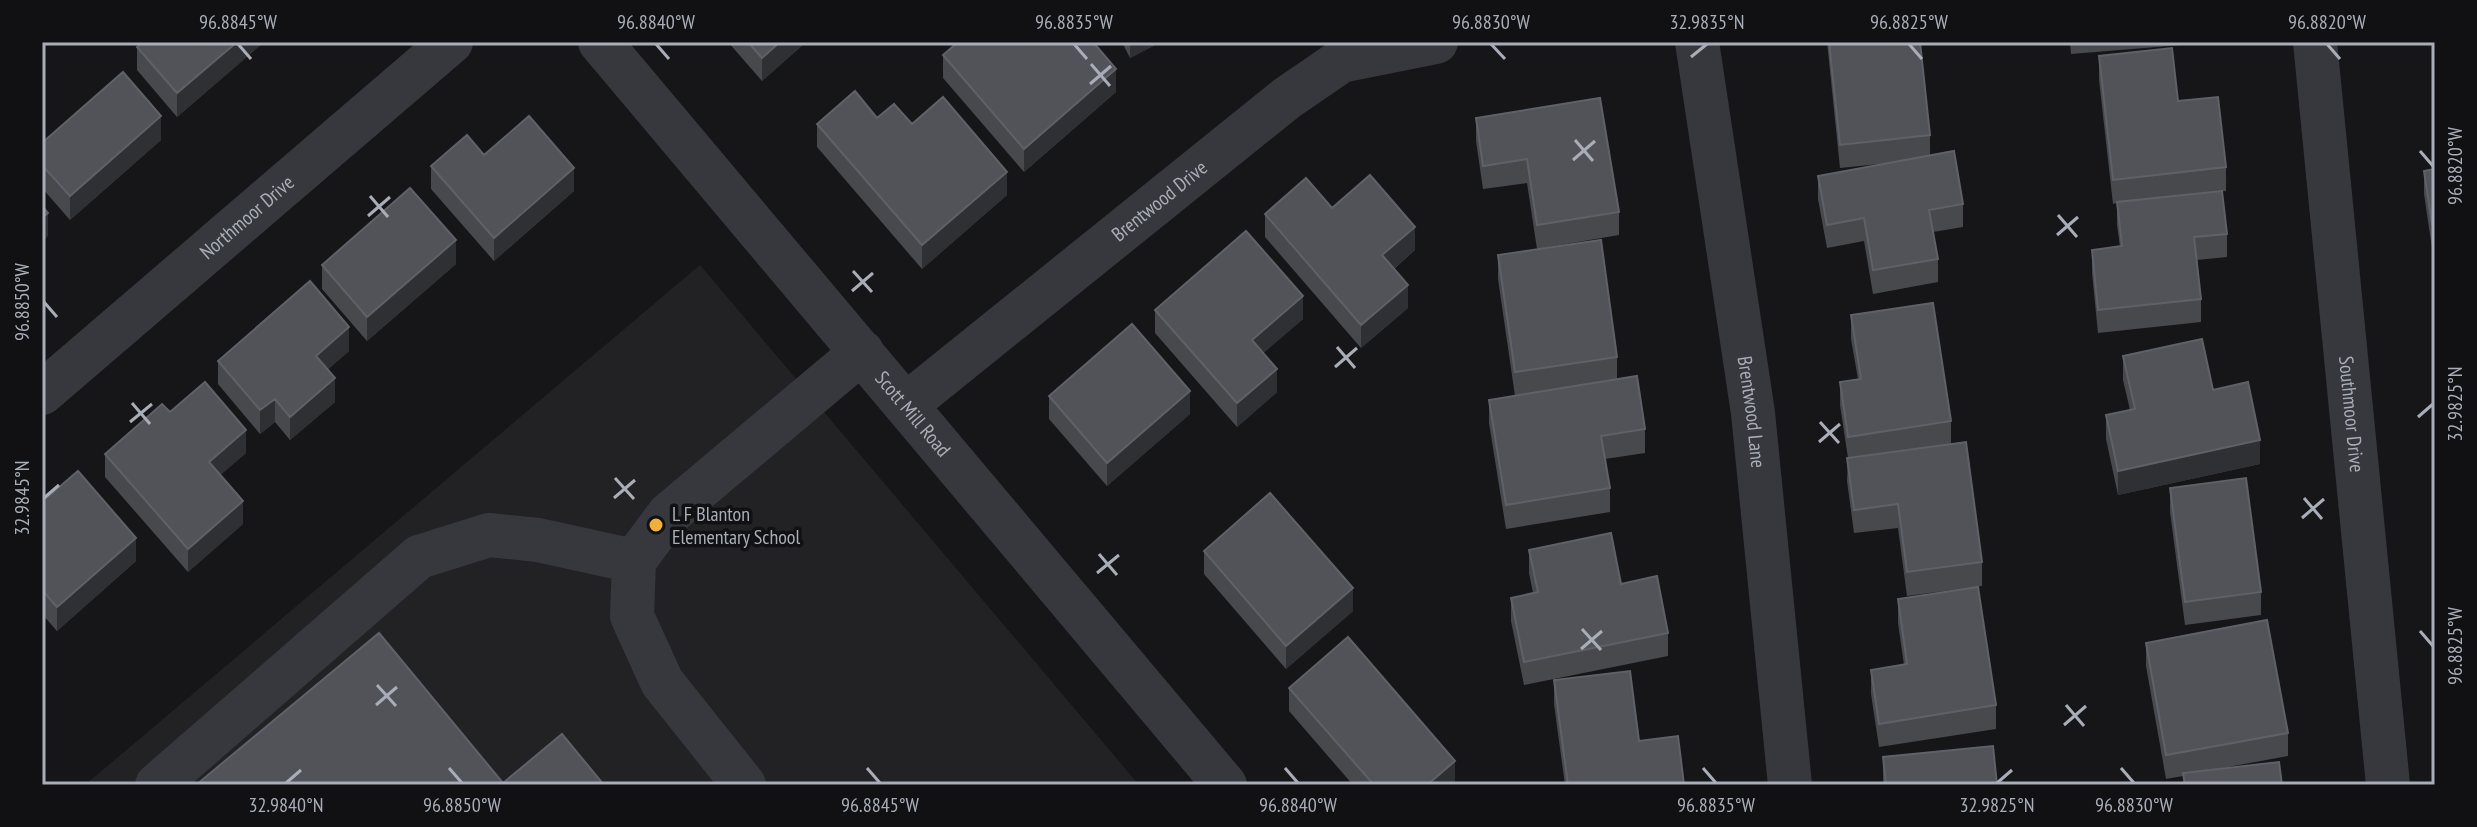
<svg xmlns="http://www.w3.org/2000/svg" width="2477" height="827" viewBox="0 0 2477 827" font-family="'PT Sans Narrow',sans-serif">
<rect width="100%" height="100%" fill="#161618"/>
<path fill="#222225" d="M700,265L1139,785H85Z"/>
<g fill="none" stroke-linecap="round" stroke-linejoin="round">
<g stroke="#37383d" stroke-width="44">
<path id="s1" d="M600,42L1225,785"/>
<path id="s2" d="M1697,42L1753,413L1790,785"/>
<path id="s3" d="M2315,42L2388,785"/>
<path id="s4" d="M42,393L451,42"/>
<path id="s5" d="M907,404L1287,98L1341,61L1436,42"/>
<path d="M157,785L419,557L489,535L538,540L634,561"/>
<path d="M744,785L662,682L632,616L634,561L669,514L862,352"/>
</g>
</g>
<path fill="#47494d" d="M264,42L177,117L137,70V47Z
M728,42H805V43L762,81Z
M1122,42H1161L1130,58Z
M1827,42H1920L1930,135V155L1963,204V227L1933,232L1938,259V282L1873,294L1864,241L1827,248L1818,199V176L1889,163L1840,168Z
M2070,42H2206V43L2071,54Z
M943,55L1116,92L1024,172L943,78Z
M2099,56L2178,101L2226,167V191L2216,192L2227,234V257L2197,260L2201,299V322L2098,333L2092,273V250L2120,247L2117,225V203L2113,204L2099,80Z
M877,118L912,124L1007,195L922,269L817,147V124Z
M1476,118L1619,212V235L1537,249L1527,183L1483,189L1476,141Z
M161,140L70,220L42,188V143Z
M484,155L574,191L494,261L431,189V166Z
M2435,169V247L2432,248L2424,194V171Z
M1332,208L1415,250L1394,269L1408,308L1361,348L1265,237V214Z
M1498,255L1617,357V379L1645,429V453L1605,459L1610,488V512L1506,529L1489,423V400L1515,396L1498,279Z
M456,264L367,341L322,289V265Z
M1155,310L1303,319L1263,353L1277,392L1237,427L1155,333Z
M1851,315L1951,421V444L1982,562V586L1907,596L1898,528L1854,533L1847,481L1848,458L1840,405V382L1858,379L1851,339Z
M349,351L327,370L335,402L290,440L275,422L260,434L218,384V361Z
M2123,356L2213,390L2260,464L2118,495L2106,439V415L2130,410L2123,380Z
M1049,396L1190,414L1107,486L1049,419Z
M170,412L246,453L220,475L243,524L188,572L105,477V454Z
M2170,488L2261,592V615L2185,625L2170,512Z
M42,502L136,561L57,631L42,614Z
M1529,550L1621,584L1668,633V656L1524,685L1511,621V598L1533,593L1529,573Z
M1204,551L1353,611L1286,669L1204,574Z
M1898,599L1996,705V729L1879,747L1871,694V670L1904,665L1898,623Z
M2146,643L2288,733V756L2217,769L2282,785H2183V776L2166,779L2146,666Z
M1554,680L1639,741L1684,785H1565L1554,704Z
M1289,688L1455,784L1353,785L1289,711Z
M1883,757L1997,785H1883Z"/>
<path fill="#2f3033" d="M237,42H264L177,117V93Z
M780,42H805V43L762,81V58Z
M1130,42H1161L1130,58Z
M1116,69V92L1024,172V149Z
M161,116V140L70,220V196Z
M574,168V191L494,261V238Z
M1007,172V195L922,269V245Z
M48,213V236L42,242V218Z
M1415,227V250L1382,279V255Z
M456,240V264L367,341V317Z
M1408,285V308L1361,348V325Z
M1303,296V319L1252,363V340Z
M349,327V351L316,380V356Z
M1277,369V392L1237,427V403Z
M335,378V402L290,440V417Z
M1190,391V414L1107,486V463Z
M275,399V422L260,434V410Z
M246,430V453L209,485V462Z
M2260,440V464L2118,495V471Z
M243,501V524L188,572V549Z
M136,538V561L57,631V607Z
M1353,588V611L1286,669V646Z
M1455,761V784L1454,785H1427Z"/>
<path fill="#525359" stroke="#5f6168" stroke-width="2" d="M142,42H237L177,93L137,47Z
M748,42H780L762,58Z
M958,42H1093L1116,69L1024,149L943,55Z
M1829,42H1920L1930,135L1840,145Z
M2172,48L2178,101L2218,97L2226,167L2113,180L2099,56Z
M123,72L161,116L70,196L42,165V143Z
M855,91L877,118L894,104L912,124L943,97L1007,172L922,245L817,124Z
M1600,98L1619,212L1537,225L1527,159L1483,166L1476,118Z
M529,116L574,168L494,238L431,166L467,135L484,155Z
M1954,151L1963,204L1929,210L1938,259L1873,270L1864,218L1827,225L1818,176Z
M2435,169V224H2432L2424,171Z
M1370,175L1415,227L1382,255L1408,285L1361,325L1265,214L1306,178L1332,208Z
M410,188L456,240L367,317L322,265Z
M2222,191L2227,234L2194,237L2201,299L2098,310L2092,250L2122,246L2117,202Z
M42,206L48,213L42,218Z
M1246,231L1303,296L1252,340L1277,369L1237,403L1155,310Z
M1601,240L1617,357L1515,372L1498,255Z
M310,281L349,327L316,356L335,378L290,417L275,399L260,410L218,361Z
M1933,303L1951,421L1848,437L1840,382L1861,379L1851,315Z
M1132,324L1190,391L1107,463L1049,396Z
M2202,339L2213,390L2248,382L2260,440L2118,471L2106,415L2135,409L2123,356Z
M1637,376L1645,429L1601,436L1610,488L1506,505L1489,400Z
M205,382L246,430L209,462L243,501L188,549L105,454L162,404L170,412Z
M1966,442L1982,562L1907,572L1898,504L1854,510L1847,458Z
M78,471L136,538L57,607L42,590V502Z
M2246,478L2261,592L2185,602L2170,488Z
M1270,493L1353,588L1286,646L1204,551Z
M1611,533L1621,584L1657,576L1668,633L1524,662L1511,598L1538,592L1529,550Z
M1978,587L1996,705L1879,724L1871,670L1907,664L1898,599Z
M2267,620L2288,733L2166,755L2146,643Z
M379,633L503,783L562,734L604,785H196Z
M1348,637L1455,761L1427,785H1374L1289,688Z
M1630,671L1639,741L1678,736L1684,785H1568L1554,680Z
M1993,746L1997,785H1886L1883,757Z
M2279,762L2282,785H2185L2183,773Z"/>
<path fill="none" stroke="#a8adb8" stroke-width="3" d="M238,44L251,59M656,44L669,59M1074,44L1087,59M1491,44L1505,59M1909,44L1922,59M2327,44L2340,59M1691,57L1707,44M1091,64L1110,86M1090,84L1111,66M1575,140L1593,161M2420,151L2433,166M1573,160L1595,141M370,196L388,217M2058,215L2077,237M368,216L390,197M2057,235L2078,217M853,271L872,292M852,291L873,273M44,302L57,317M1337,347L1355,368M1335,367L1357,348M132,403L150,424M2418,417L2433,404M130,422L152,404M1820,422L1839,443M1819,442L1840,424M615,478L634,499M44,498L59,485M614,498L635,480M2304,498L2322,519M2302,518L2324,499M1099,554L1117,575M1097,573L1119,555M1582,629L1601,650M2420,631L2433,646M1581,649L1602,631M377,685L396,706M376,705L397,687M2066,705L2084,726M2064,725L2086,706M449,768L462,783M867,768L880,783M1285,768L1298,783M1703,768L1716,783M2121,768L2134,783M286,783L301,770M1997,783L2012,770"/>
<circle fill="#f2b134" stroke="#111113" stroke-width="3" cx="656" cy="525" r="8"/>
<g text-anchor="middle" stroke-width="7" stroke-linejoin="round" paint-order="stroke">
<g font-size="20" fill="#a8adb8" stroke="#111113">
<text dy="7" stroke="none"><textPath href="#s5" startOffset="324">Brentwood Drive</textPath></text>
<text dy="7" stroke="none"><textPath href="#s4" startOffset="270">Northmoor Drive</textPath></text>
<text dy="7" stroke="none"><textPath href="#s1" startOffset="486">Scott Mill Road</textPath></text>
<text dy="7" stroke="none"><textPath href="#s2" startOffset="374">Brentwood Lane</textPath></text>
<text dy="7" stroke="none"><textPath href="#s3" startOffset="374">Southmoor Drive</textPath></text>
</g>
<g font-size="20" fill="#a8adb8" stroke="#111113" text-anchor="start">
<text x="672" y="521">L F Blanton<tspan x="672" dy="23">Elementary School</tspan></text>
</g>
</g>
<rect width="2477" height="827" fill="none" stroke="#111113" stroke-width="88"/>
<rect x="44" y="44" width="2389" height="739" fill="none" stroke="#a8adb8" stroke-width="3"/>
<g font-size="20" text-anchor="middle" fill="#a8adb8">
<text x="238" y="29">96.8845°W</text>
<text x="656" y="29">96.8840°W</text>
<text x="1074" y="29">96.8835°W</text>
<text x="1491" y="29">96.8830°W</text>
<text x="1707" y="29">32.9835°N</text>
<text x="1909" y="29">96.8825°W</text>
<text x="2327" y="29">96.8820°W</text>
<text transform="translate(2455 166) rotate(-90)" y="7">96.8820°W</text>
<text transform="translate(22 302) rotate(-90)" y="7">96.8850°W</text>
<text transform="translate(2455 404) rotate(-90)" y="7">32.9825°N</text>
<text transform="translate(22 498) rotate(-90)" y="7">32.9845°N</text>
<text transform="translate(2455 646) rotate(-90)" y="7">96.8825°W</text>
<text x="286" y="812">32.9840°N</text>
<text x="462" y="812">96.8850°W</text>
<text x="880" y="812">96.8845°W</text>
<text x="1298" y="812">96.8840°W</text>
<text x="1716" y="812">96.8835°W</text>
<text x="1997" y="812">32.9825°N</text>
<text x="2134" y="812">96.8830°W</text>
</g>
</svg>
